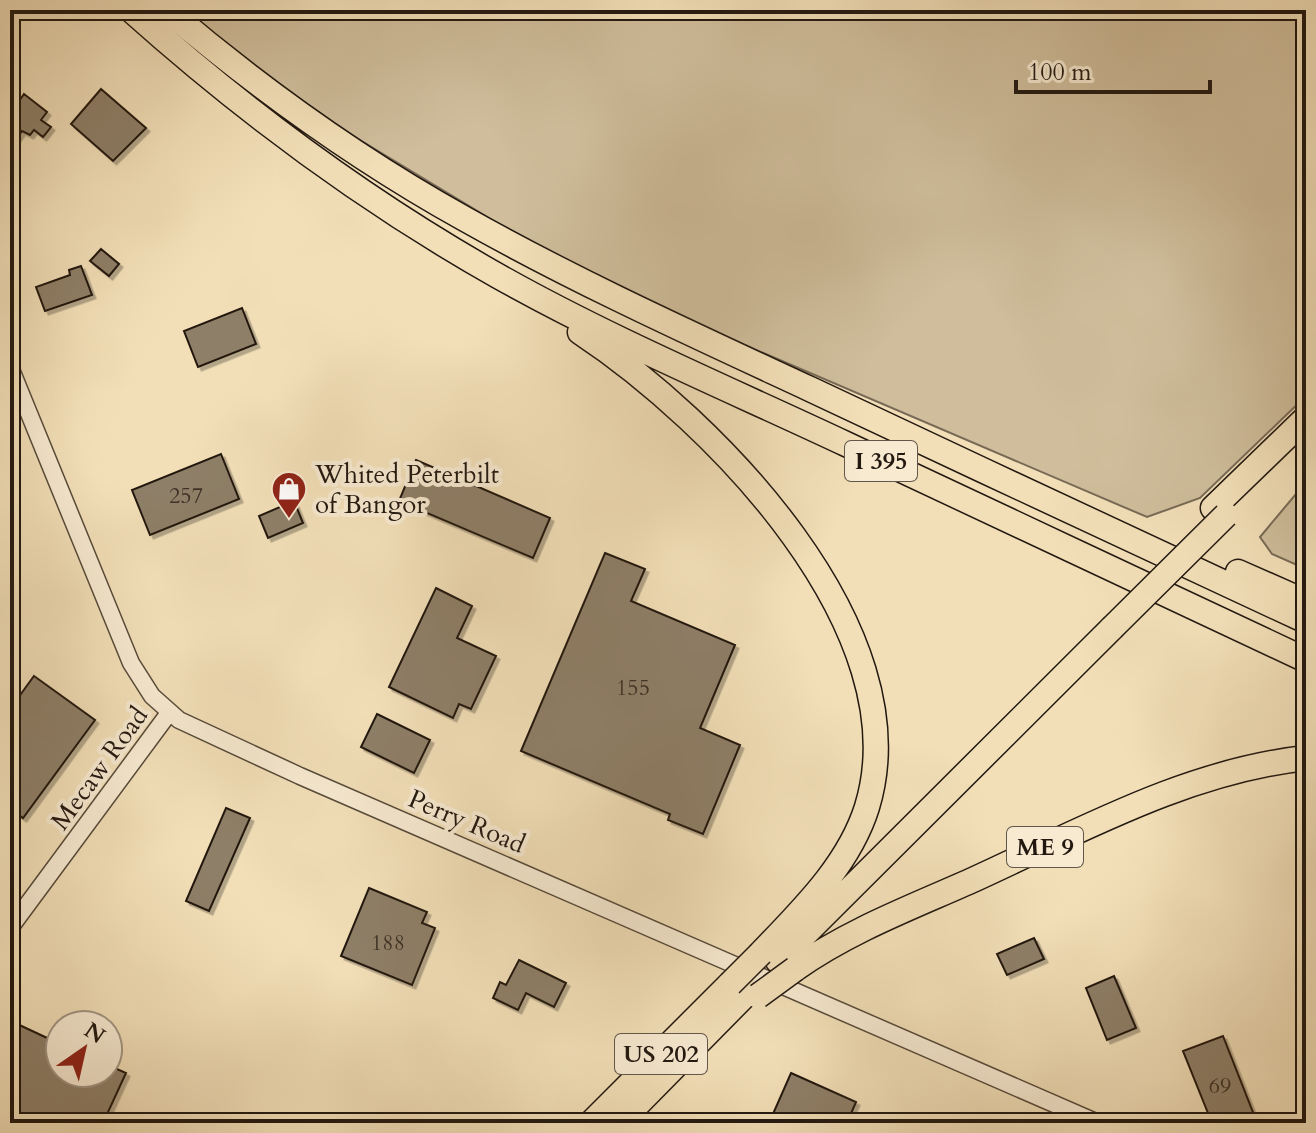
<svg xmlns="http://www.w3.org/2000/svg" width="1316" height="1133" viewBox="0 0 1316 1133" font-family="Cardo,serif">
<defs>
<filter id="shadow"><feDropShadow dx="3.5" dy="3.5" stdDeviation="0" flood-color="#0004"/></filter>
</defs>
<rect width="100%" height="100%" fill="#f2dfb8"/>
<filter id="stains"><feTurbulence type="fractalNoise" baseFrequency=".0025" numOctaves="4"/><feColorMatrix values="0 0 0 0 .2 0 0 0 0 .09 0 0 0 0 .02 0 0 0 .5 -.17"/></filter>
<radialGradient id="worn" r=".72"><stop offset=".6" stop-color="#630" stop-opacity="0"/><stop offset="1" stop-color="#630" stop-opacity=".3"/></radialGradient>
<path fill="#cfbd9b" stroke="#786a56" stroke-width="2" d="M183,10H1306V396L1200,498L1147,517L658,308L593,276L499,224L350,134L274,81Z
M1306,482V569L1272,554L1260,537Z"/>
<path fill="#8e7f67" stroke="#221810" stroke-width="2" filter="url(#shadow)" d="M101,89L146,128L113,161L71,124Z
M24,94L47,112L41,120L51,127L43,137L34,130L30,135L22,131L10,148V114Z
M101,249L119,264L109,276L90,261Z
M81,266L92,295L45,311L36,287L70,275L69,270Z
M242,308L256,344L198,367L184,331Z
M221,454L239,499L150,535L132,490Z
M416,460L550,518L533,558L399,501Z
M294,501L303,523L268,538L259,516Z
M605,553L645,569L631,601L735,645L700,728L740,745L703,834L668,820L670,814L521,751Z
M436,588L472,606L457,638L496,656L471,709L459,704L453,718L389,687Z
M34,676L95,720L23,818L10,809V709Z
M377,714L430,740L414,773L361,747Z
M226,808L250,818L209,911L186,901Z
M369,888L427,912L422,923L435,928L412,985L341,956Z
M1034,938L1044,959L1007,975L997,954Z
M519,960L566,983L554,1007L526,993L518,1010L493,998L500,982L506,985Z
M1114,976L1136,1028L1107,1040L1086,988Z
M13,1022L60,1044V1073H108V1065L126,1073L103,1123H20L10,1118L14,1104L10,1102V1028Z
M1223,1036L1256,1120L1247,1123H1212L1183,1051Z
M791,1073L856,1102L847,1123H769Z"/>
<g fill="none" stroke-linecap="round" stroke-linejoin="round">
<defs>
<path id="minor" d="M10,367L131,663L152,696L179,720L300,776L1098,1123
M10,928L169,713"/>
<path id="highway" d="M131,10C244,111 365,201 498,276C610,339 729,389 846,444C999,516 1153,588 1306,660
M167,10C260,89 359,160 465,219C577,282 694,335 810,389C975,467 1141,544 1306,621
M580,332C713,420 921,630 867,807C849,865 801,911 761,953
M1213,508L1306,418
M1238,572L1306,602
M778,961L1112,628
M795,969C850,930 915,906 975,879C1082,830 1188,771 1306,758
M591,1123L730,984
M619,1123L748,992"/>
</defs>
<use href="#minor" stroke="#564a3a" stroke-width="19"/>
<use href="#highway" stroke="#221810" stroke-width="27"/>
<use href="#minor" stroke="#f7ead1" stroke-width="16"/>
<use href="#highway" stroke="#f2dfb8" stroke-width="24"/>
<defs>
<path id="highway-bridge" d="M1112,628L1226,515
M730,984L761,953
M758,996L795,969"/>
</defs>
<use href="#highway-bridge" stroke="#221810" stroke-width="27" stroke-linecap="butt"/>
<use href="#highway-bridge" stroke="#f2dfb8" stroke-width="24"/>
</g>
<defs>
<symbol id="shop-pin" viewBox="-11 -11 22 30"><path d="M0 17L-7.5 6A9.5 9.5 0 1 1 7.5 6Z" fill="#8f2418" stroke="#f7ead1"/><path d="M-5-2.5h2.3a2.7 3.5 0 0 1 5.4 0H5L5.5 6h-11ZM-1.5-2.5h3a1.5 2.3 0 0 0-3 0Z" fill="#fff"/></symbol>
</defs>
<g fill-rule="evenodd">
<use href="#shop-pin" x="269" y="469" width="40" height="54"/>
</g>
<g text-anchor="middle" stroke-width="8" stroke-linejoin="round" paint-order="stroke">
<g font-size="22" fill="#3d3226">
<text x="186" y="503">257</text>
<text x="633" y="695">155</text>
<text x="388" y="950">188</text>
<text x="1220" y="1093">69</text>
</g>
<g fill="#f7ead1" stroke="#62574a" stroke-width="2">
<rect x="845" y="441" width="72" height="40" rx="6"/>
<rect x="1007" y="827" width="76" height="40" rx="6"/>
<rect x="615" y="1034" width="92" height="40" rx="6"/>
</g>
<g font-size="24" font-weight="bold" fill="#221810">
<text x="881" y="469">I 395</text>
<text x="1045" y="855">ME 9</text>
<text x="661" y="1062">US 202</text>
</g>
<g font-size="26" fill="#221810" stroke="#f7ead1" text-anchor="start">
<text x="315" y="483">Whited Peterbilt<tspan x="315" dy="30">of Bangor</tspan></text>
</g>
<g font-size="26" fill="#221810" stroke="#f7ead1">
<text transform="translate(99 768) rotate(-54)" y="9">Mecaw Road</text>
<text transform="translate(467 821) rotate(23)" y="9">Perry Road</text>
</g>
</g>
<rect width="1316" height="1133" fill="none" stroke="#f2dfb8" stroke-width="40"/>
<rect x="12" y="12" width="1292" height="1109" fill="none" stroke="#221810" stroke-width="4"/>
<rect x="20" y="20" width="1276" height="1093" fill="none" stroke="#221810" stroke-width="2"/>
<g transform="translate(84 1049) rotate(34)"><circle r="38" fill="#f7ead1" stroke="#a29684" stroke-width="2"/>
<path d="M0-6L14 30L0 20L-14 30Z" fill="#8f2418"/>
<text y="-12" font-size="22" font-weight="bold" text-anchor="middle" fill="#221810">N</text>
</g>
<path d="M1016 80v12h194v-12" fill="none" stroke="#221810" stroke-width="4"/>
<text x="1028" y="80" font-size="24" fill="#221810" stroke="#f7ead1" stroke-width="6" paint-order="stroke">100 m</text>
<rect width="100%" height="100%" filter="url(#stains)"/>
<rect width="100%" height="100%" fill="url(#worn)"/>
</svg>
